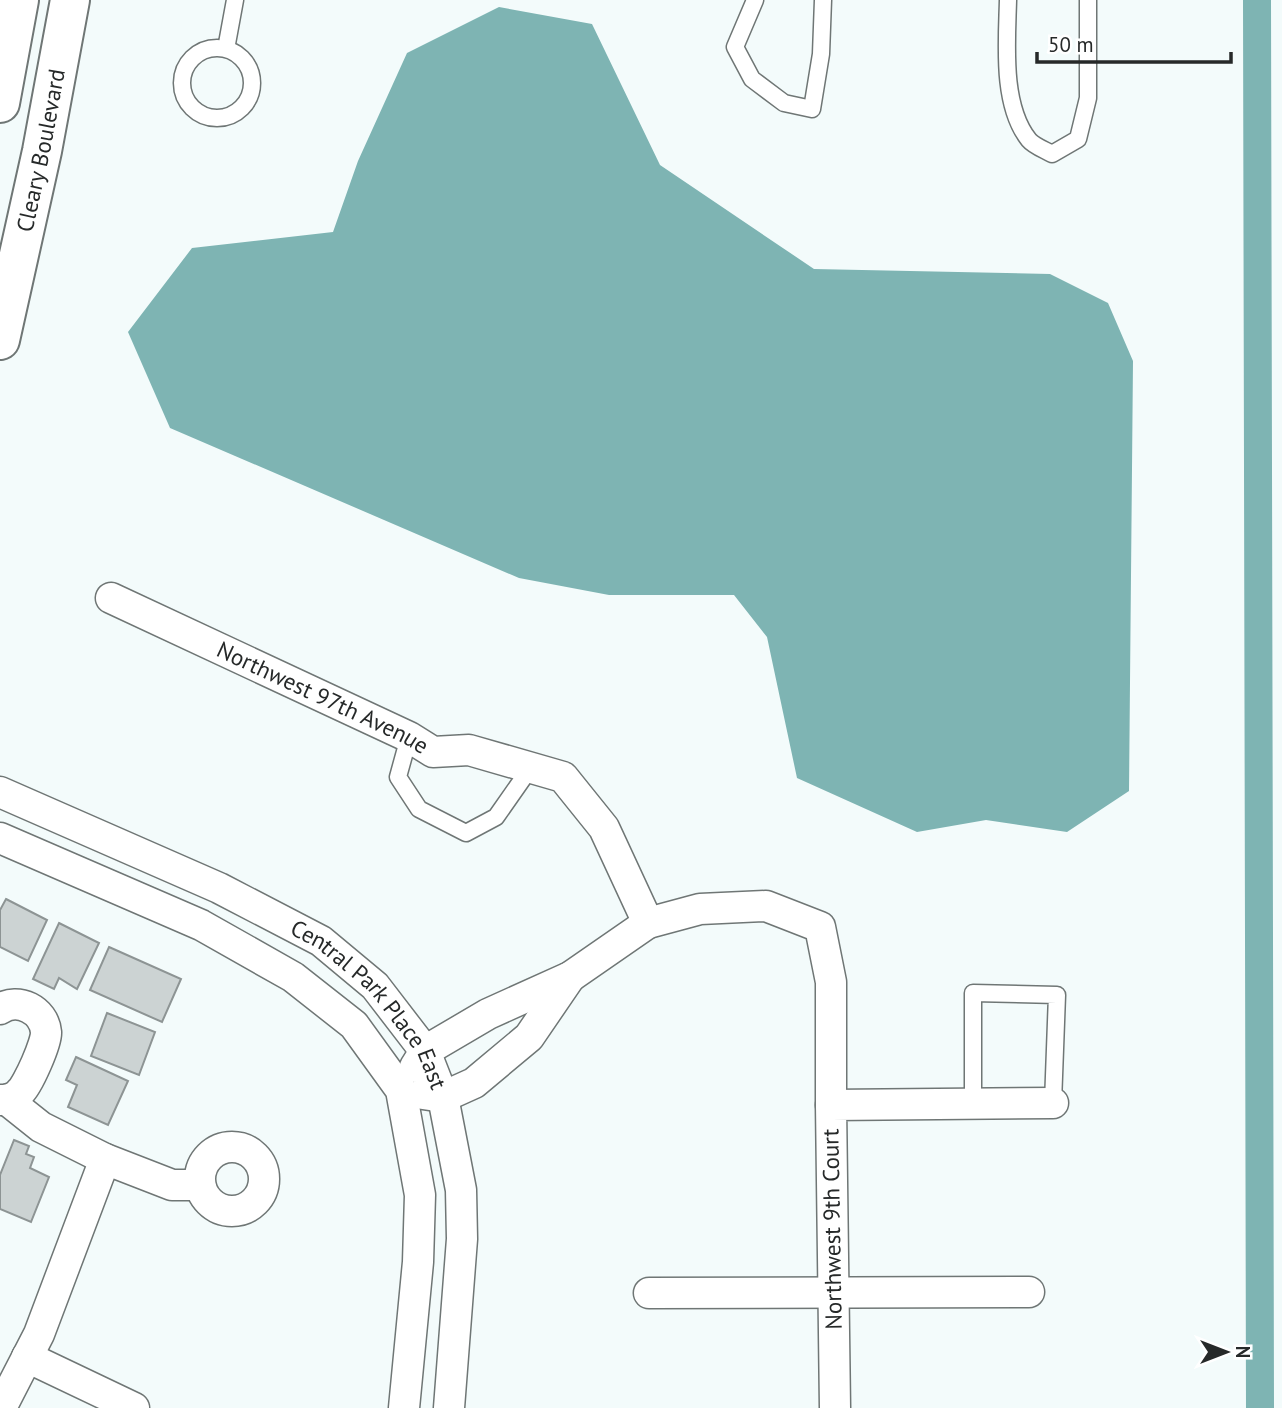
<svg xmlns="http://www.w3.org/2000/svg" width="1282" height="1408" viewBox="0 0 1282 1408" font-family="'PT Sans',sans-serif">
<rect width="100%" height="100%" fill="#f3fbfb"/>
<path fill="#7eb4b3" d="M499,7L592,24L660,165L814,269L1050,274L1108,303L1133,361L1129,791L1067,832L986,820L917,832L797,778L767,637L734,595H609L519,578L170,428L128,332L192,248L333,232L358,161L407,53Z"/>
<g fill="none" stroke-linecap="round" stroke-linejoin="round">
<path stroke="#7eb4b3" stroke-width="28" d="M1257,0L1260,1408"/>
</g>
<path fill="#ccd3d3" stroke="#8d9494" stroke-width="2" d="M6,899L47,920L28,961L0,947V910Z
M59,923L99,943L77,989L59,978L54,989L33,979Z
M109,947L181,979L162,1022L90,990Z
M107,1013L155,1032L139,1075L91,1056Z
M76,1057L128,1081L108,1125L68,1107L77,1085L66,1080Z
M14,1140L29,1146L26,1154L34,1157L30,1168L49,1177L31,1222L0,1209V1175Z"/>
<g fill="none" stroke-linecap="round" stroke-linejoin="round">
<defs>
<path id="lane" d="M755,0L735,47L752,79L784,103L812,109L821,54L823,0
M1008,0C1007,42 1001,105 1029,140C1034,146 1045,150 1052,154L1078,139L1088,98V0
M182 83a35 35 0 1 1 70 0a35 35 0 1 1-70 0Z
M226,49L235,0
M409,737L398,777L419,809L466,833L496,817L531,767
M973,1104V993L1057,995L1053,1103"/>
<g id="street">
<path id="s1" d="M111,598L409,737L433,752L469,750L563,777L604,828L648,923L700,909L766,906L820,927L831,982V1105"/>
<path id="s2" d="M0,792L219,888L321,941L375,986L425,1051L443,1097L461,1190L462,1239L449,1408"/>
<path d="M0,838L201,925L293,977L354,1025L401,1090L420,1195L418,1262L404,1408"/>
<path d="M0,1009C18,997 44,1010 46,1032C47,1042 28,1085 20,1092C15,1098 8,1100 0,1100"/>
<path d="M415,1067L425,1051L488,1014L570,977L648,923"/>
<path d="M423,1094L443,1097L474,1083L529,1037L570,977"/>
<path d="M7,1100L41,1127L105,1159L172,1185H200"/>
<circle cx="232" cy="1179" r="32"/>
<path d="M649,1293L1029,1292"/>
<path d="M27,1357L134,1408"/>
<path d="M1,1408L39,1334L105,1159"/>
<path d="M835,1408L831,1105L1053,1103"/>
</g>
<g id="secondary">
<path d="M0,103L19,0"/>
<path id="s3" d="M0,340L42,151L70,0"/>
</g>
</defs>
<use href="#lane" stroke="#6f7675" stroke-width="19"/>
<use href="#street" stroke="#6f7675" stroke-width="33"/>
<use href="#secondary" stroke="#6f7675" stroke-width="42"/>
<use href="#lane" stroke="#fff" stroke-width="16"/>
<use href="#street" stroke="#fff" stroke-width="30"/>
<use href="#secondary" stroke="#fff" stroke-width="38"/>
</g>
<g text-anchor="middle" stroke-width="7" stroke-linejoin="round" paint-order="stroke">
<g font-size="23" fill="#262929" stroke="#fff">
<text dy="8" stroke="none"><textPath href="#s3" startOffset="194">Cleary Boulevard</textPath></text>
<text dy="8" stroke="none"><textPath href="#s1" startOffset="234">Northwest 97th Avenue</textPath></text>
<text dy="8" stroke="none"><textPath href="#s2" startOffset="434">Central Park Place East</textPath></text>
<text transform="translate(832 1229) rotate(-91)" y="8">Northwest 9th Court</text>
</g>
</g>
<g transform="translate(1226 1352) rotate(90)" stroke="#ffffff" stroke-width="5" paint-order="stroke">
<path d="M0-5L12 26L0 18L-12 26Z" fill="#262929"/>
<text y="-10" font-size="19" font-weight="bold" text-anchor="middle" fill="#262929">N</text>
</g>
<path d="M1037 52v10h194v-10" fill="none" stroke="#262929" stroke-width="3.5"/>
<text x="1048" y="52" font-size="21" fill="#262929" stroke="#ffffff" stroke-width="5" paint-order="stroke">50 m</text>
</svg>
